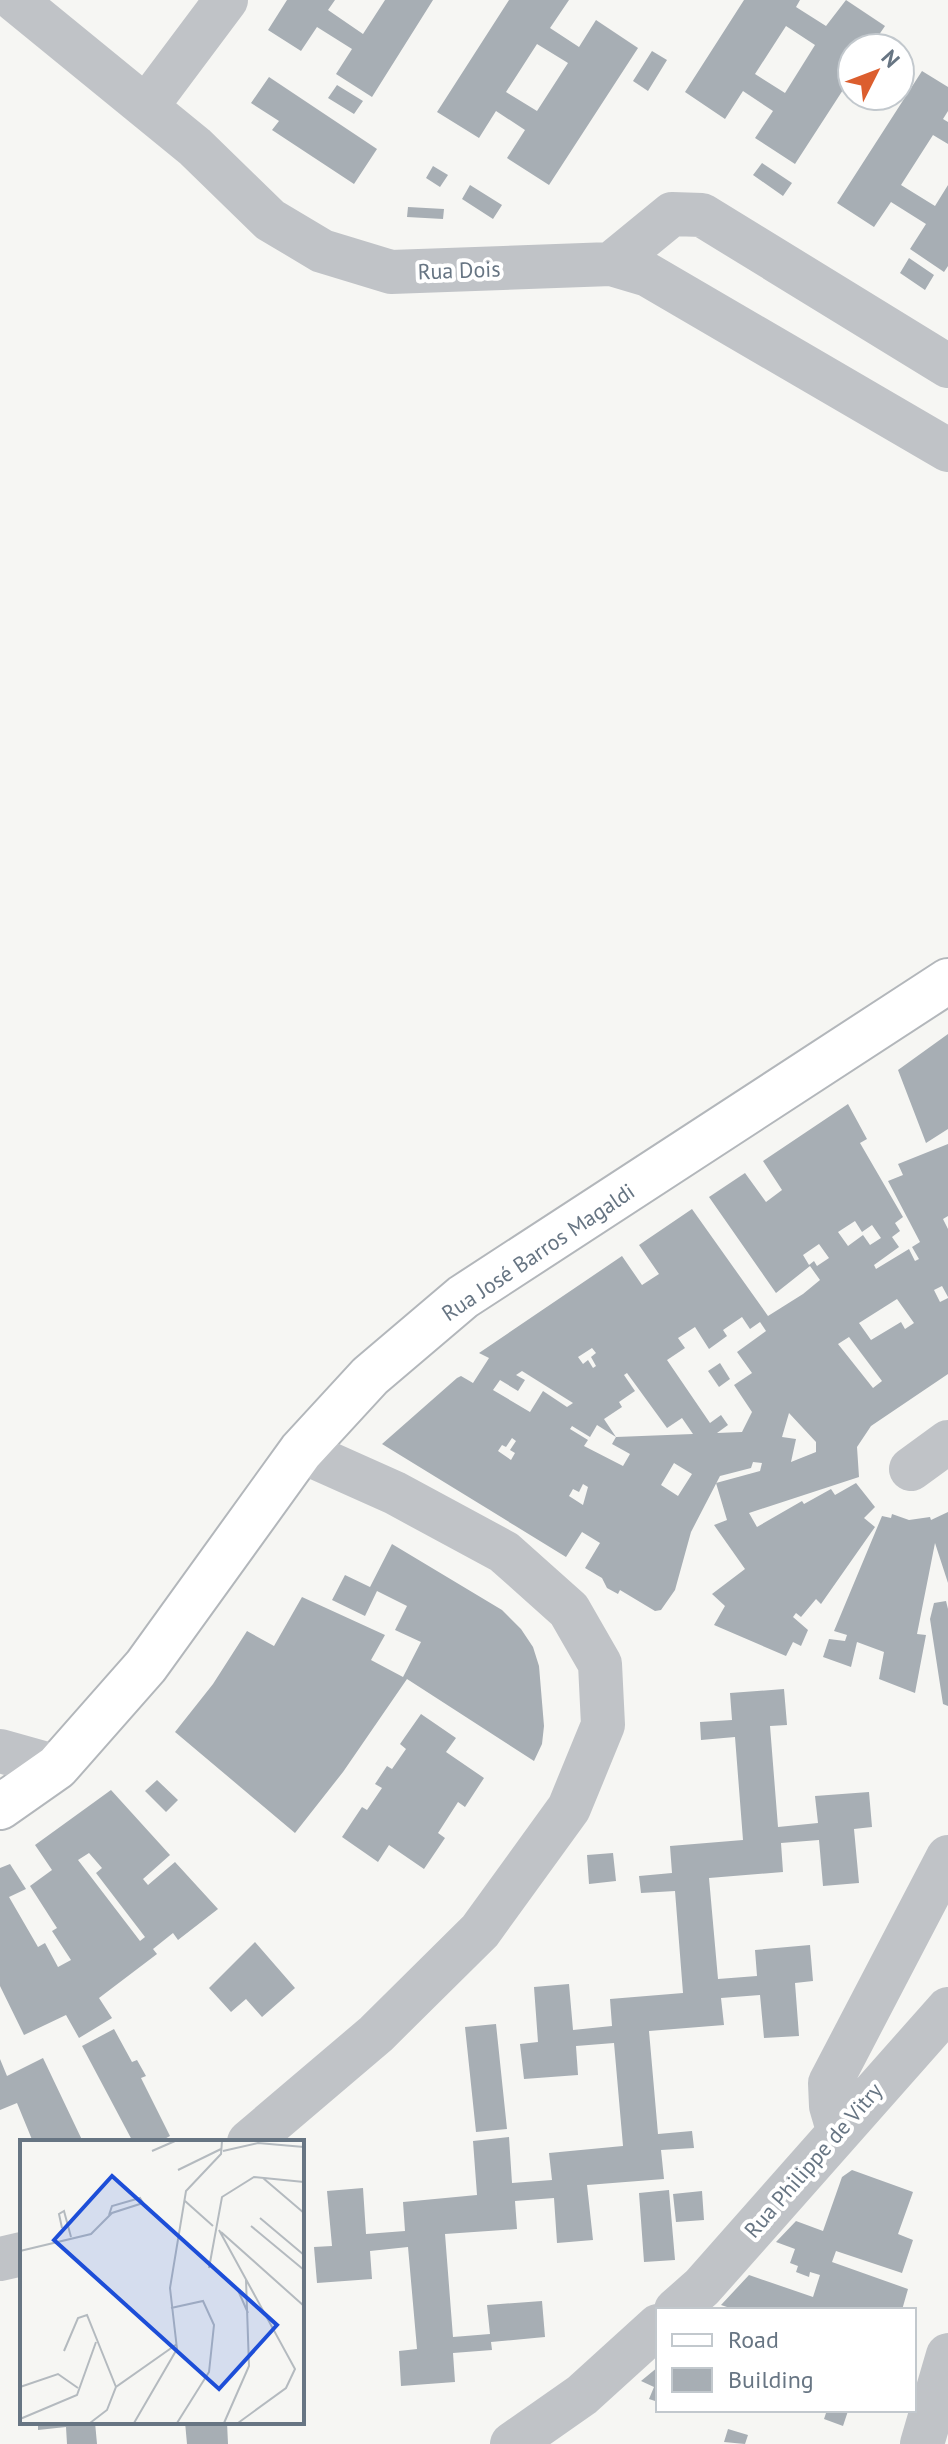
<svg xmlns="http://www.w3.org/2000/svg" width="948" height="2444" viewBox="0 0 948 2444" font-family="'PT Sans',sans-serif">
<rect width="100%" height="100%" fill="#f6f6f3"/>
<path fill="#a7aeb4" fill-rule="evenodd" d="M287,0H335L328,10L363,34L385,0H433L372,97L336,74L352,49L317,27L301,51L268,30Z
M509,0H569L550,28L579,47L596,20L638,48L549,185L507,158L525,130L496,111L479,138L437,112ZM537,44L568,63L537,111L506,92Z
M744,0H800L796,7L826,26L846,0L885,26L870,48H852V76L795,164L755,138L773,111L743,91L725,119L685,92ZM786,26L815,45L785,93L755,74Z
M652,51L667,60L648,91L633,81Z
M922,71L948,87V111L943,119L948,122V144L933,135L901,185L935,206L948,185V266L944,272L910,249L926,224L891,202L874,227L837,203Z
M269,77L377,149L354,184L272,130L279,121L251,103Z
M337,85L363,101L354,114L328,98Z
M762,163L792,183L783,196L753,175Z
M433,166L448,175L440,187L426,178Z
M470,185L502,205L493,219L462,199Z
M408,207L444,209L443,219L407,217Z
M909,258L934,275L925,290L900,273Z
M948,1034V1129L926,1143L898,1070Z
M848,1104L867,1139L860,1143L903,1217L895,1223L900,1231L892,1237L899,1247L874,1265L876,1269L909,1249L915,1261L919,1259L912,1247L920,1242L888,1181L903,1175L898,1164L948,1144V1216L943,1219L948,1229V1297L942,1286L934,1290L940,1302L948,1298V1374L871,1426L857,1447L859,1477L749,1513L757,1527L802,1501L804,1504L831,1489L835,1495L856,1483L875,1507L864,1518L875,1527L821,1604L816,1599L801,1617L796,1613L793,1617L808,1630L801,1646L793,1642L786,1656L714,1625L725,1606L712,1594L745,1569L714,1525L727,1520L716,1483L760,1471L762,1463L753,1462L751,1468L720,1476L691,1532L675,1590L661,1610L655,1611L620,1590L618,1594L607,1588L602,1578L585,1568L600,1543L582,1532L566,1557L382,1444L457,1378L461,1376L473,1383L489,1358L479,1353L622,1256L642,1285L659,1274L639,1245L692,1209L768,1316L803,1294L820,1280L810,1266L776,1293L709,1197L745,1173L766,1202L782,1190L763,1161ZM855,1221L862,1232L872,1225L881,1238L870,1245L863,1235L848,1246L838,1232ZM819,1244L829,1258L817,1266L814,1261L809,1265L803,1255ZM897,1299L914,1323L905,1329L901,1322L871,1340L859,1323ZM742,1317L750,1329L760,1322L766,1331L737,1352L752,1373L734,1385L752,1412L742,1432L717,1433L728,1425L721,1415L710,1423L667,1360L685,1348L678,1338L695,1327L709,1349L727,1336L723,1330ZM849,1337L882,1381L873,1388L838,1344ZM592,1348L596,1353L591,1357L596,1366L593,1368L588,1360L583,1364L578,1357ZM522,1371L573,1403L567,1407L543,1391L530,1412L493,1390L500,1380L518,1391L525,1380L516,1375ZM627,1373L667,1428L682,1418L693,1434L616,1437L604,1419L622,1407L619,1402L635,1391L624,1375ZM789,1413L816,1442V1452L791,1462L796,1439L782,1437ZM597,1425L616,1437L612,1444L630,1454L623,1466L584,1446L588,1440L570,1429L572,1426L590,1437ZM512,1438L516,1441L510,1450L515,1453L511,1460L498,1451L502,1445L506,1447ZM674,1463L692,1474L678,1496L661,1485ZM583,1484L588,1487L583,1505L569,1496L573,1489L579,1492Z
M720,1363L730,1379L719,1387L708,1371Z
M948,1512V1583L935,1543L917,1634L926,1635L915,1693L879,1679L884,1652L857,1642L851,1667L823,1657L829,1639L845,1641L847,1635L834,1631L882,1516L891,1518L892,1514L909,1520L930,1517L931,1520Z
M392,1544L502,1610L521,1629L533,1647L539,1666L544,1726L542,1744L534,1761L407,1679L343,1772L295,1833L175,1732L213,1684L247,1631L274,1646L302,1597L385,1635L371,1660L403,1677L421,1642L395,1630L407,1606L377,1591L365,1616L332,1600L345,1575L370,1587Z
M946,1601L948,1609V1706L943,1704L930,1619L934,1603Z
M784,1689L787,1725L770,1726L778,1827L818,1823L815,1796L869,1792L872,1827L854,1829L859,1883L823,1886L819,1840L781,1843L783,1872L709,1878L718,1979L757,1976L755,1950L810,1945L813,1981L795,1983L799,2036L764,2038L760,1995L721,1998L724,2025L649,2031L658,2134L692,2131L694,2148L661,2150L664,2179L587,2185L593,2240L557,2243L554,2198L515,2201L517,2229L445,2234L453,2337L490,2334L487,2305L542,2301L545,2337L491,2342L492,2350L453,2353L455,2382L401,2386L399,2351L417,2349L408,2247L370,2251L372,2279L317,2283L314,2247L332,2246L327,2191L363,2188L366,2234L405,2231L403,2202L477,2195L473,2141L509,2137L512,2183L552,2180L549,2153L623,2146L614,2043L576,2046L578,2075L524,2079L520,2044L538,2042L534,1987L569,1984L573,2030L612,2026L610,1999L683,1993L675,1891L641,1893L639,1876L672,1873L670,1846L743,1840L735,1737L701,1740L700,1722L732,1720L730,1693Z
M421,1714L456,1738L446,1752L484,1778L465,1807L458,1802L438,1833L445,1838L424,1869L389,1845L378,1862L342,1837L362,1807L367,1810L382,1788L375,1784L387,1766L392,1769L406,1749L400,1744Z
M157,1780L178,1800L166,1812L145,1791Z
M111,1790L170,1855L143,1879L148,1885L175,1862L218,1909L178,1940L173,1933L153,1949L157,1954L99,1998L112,2018L79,2038L66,2015L24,2035L0,1986V1868L10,1864L26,1889L9,1897L38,1947L45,1943L58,1967L71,1960L52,1931L57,1928L30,1886L52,1870L35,1845ZM89,1853L102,1868L96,1873L145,1937L140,1941L78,1860Z
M613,1853L616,1881L589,1884L587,1855Z
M255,1942L295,1988L262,2017L246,1999L231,2012L209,1988Z
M496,2024L507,2129L476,2132L465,2027Z
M114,2029L132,2062L137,2060L146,2076L141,2078L170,2136L159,2142H133L82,2046Z
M43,2058L83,2142H33L17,2103L0,2110V2059L7,2076Z
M852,2170L913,2192L898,2234L913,2240L902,2273L836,2251L832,2262L908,2289L902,2310H736L721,2305L749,2275L813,2297L820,2275L810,2272L809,2277L796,2272L798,2266L790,2263L795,2249L776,2242L796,2221L823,2231L842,2177Z
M669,2190L675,2260L644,2262L639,2193Z
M702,2191L704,2220L676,2222L673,2194Z
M658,2367V2402L649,2399L654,2387L641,2381Z
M827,2410L848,2411L843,2426L824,2419Z
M38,2422H95L97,2444H67L66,2427L38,2430Z
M185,2422H227L228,2444H187Z
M728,2429L748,2435L745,2444L724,2442Z"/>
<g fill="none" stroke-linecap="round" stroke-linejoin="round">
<defs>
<path id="major" d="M0,1807L57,1767L146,1666L301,1451L370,1376L463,1297L948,981"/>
</defs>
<use href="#major" stroke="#b3b7bb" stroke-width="48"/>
<path stroke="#c0c3c7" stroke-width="44" d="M15,0L195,147L270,220L322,251L391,272L611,264L648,275L948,450
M146,107L226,0
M611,264L672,214L702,215L948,366
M911,1469L948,1442
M0,1751L57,1767
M838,2130L831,2106L830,2083L948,1857
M249,2142L376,2034L480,1931L569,1808L603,1725L600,1664L569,1610L504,1552L395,1493L301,1451
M0,2259L22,2254
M676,2310L702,2287L948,2009
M512,2444L582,2395L658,2326
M922,2444L948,2355"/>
<use href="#major" stroke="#fff" stroke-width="44"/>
</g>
<g text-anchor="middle" stroke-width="8" stroke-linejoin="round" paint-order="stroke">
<g font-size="22" fill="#677583" stroke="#fff">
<text transform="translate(459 270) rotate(-2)" y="8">Rua Dois</text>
<text transform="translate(538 1252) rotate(-34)" y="8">Rua José Barros Magaldi</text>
<text transform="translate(813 2160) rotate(-49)" y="8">Rua Philippe de Vitry</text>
</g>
</g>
<g transform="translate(20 2140)">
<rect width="284" height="284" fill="#f6f6f3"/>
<path fill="none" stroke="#b4babf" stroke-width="2" d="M132,11L155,1M203,11L238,3L284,7M158,30L201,9M243,38L284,73M165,61L193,86M89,75L92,66L120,58L123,63M240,78L284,115M231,86L284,130M42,88L39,74L44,71L51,97M199,90L275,229L266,248L218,283M201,92L284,166M0,111L71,94L92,73L123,63M189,128L202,57L234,37L284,42M217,148L228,173M151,168L183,161L194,185L189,232L157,283M44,211L58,178L67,175L96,247M0,247L38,234L58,248M0,279L57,255L76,202M70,283L87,270L96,247L157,204M114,283L157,209L150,148L166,51L201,14L202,1M204,283L229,226L226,140"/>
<path fill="#1d4ed8" fill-opacity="0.15" stroke="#1d4ed8" stroke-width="4" d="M92,36L257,185L199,249L34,100Z"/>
<rect width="284" height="284" fill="none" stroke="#677583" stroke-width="4"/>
</g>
<rect x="656" y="2308" width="260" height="104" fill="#ffffff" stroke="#c2c8cd" stroke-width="2"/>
<rect x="672" y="2334" width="40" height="12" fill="#ffffff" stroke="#c2c8cd" stroke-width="2"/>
<text x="728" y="2348" font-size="24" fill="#677583">Road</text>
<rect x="672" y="2368" width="40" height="24" fill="#a7aeb4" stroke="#c2c8cd" stroke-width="2"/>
<text x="728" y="2388" font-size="24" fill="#677583">Building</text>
<g transform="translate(876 72) rotate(48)"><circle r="38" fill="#ffffff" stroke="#c2c8cd" stroke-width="2"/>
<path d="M0-6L14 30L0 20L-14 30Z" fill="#dc5e2e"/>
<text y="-12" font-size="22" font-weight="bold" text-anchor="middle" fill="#677583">N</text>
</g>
</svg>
